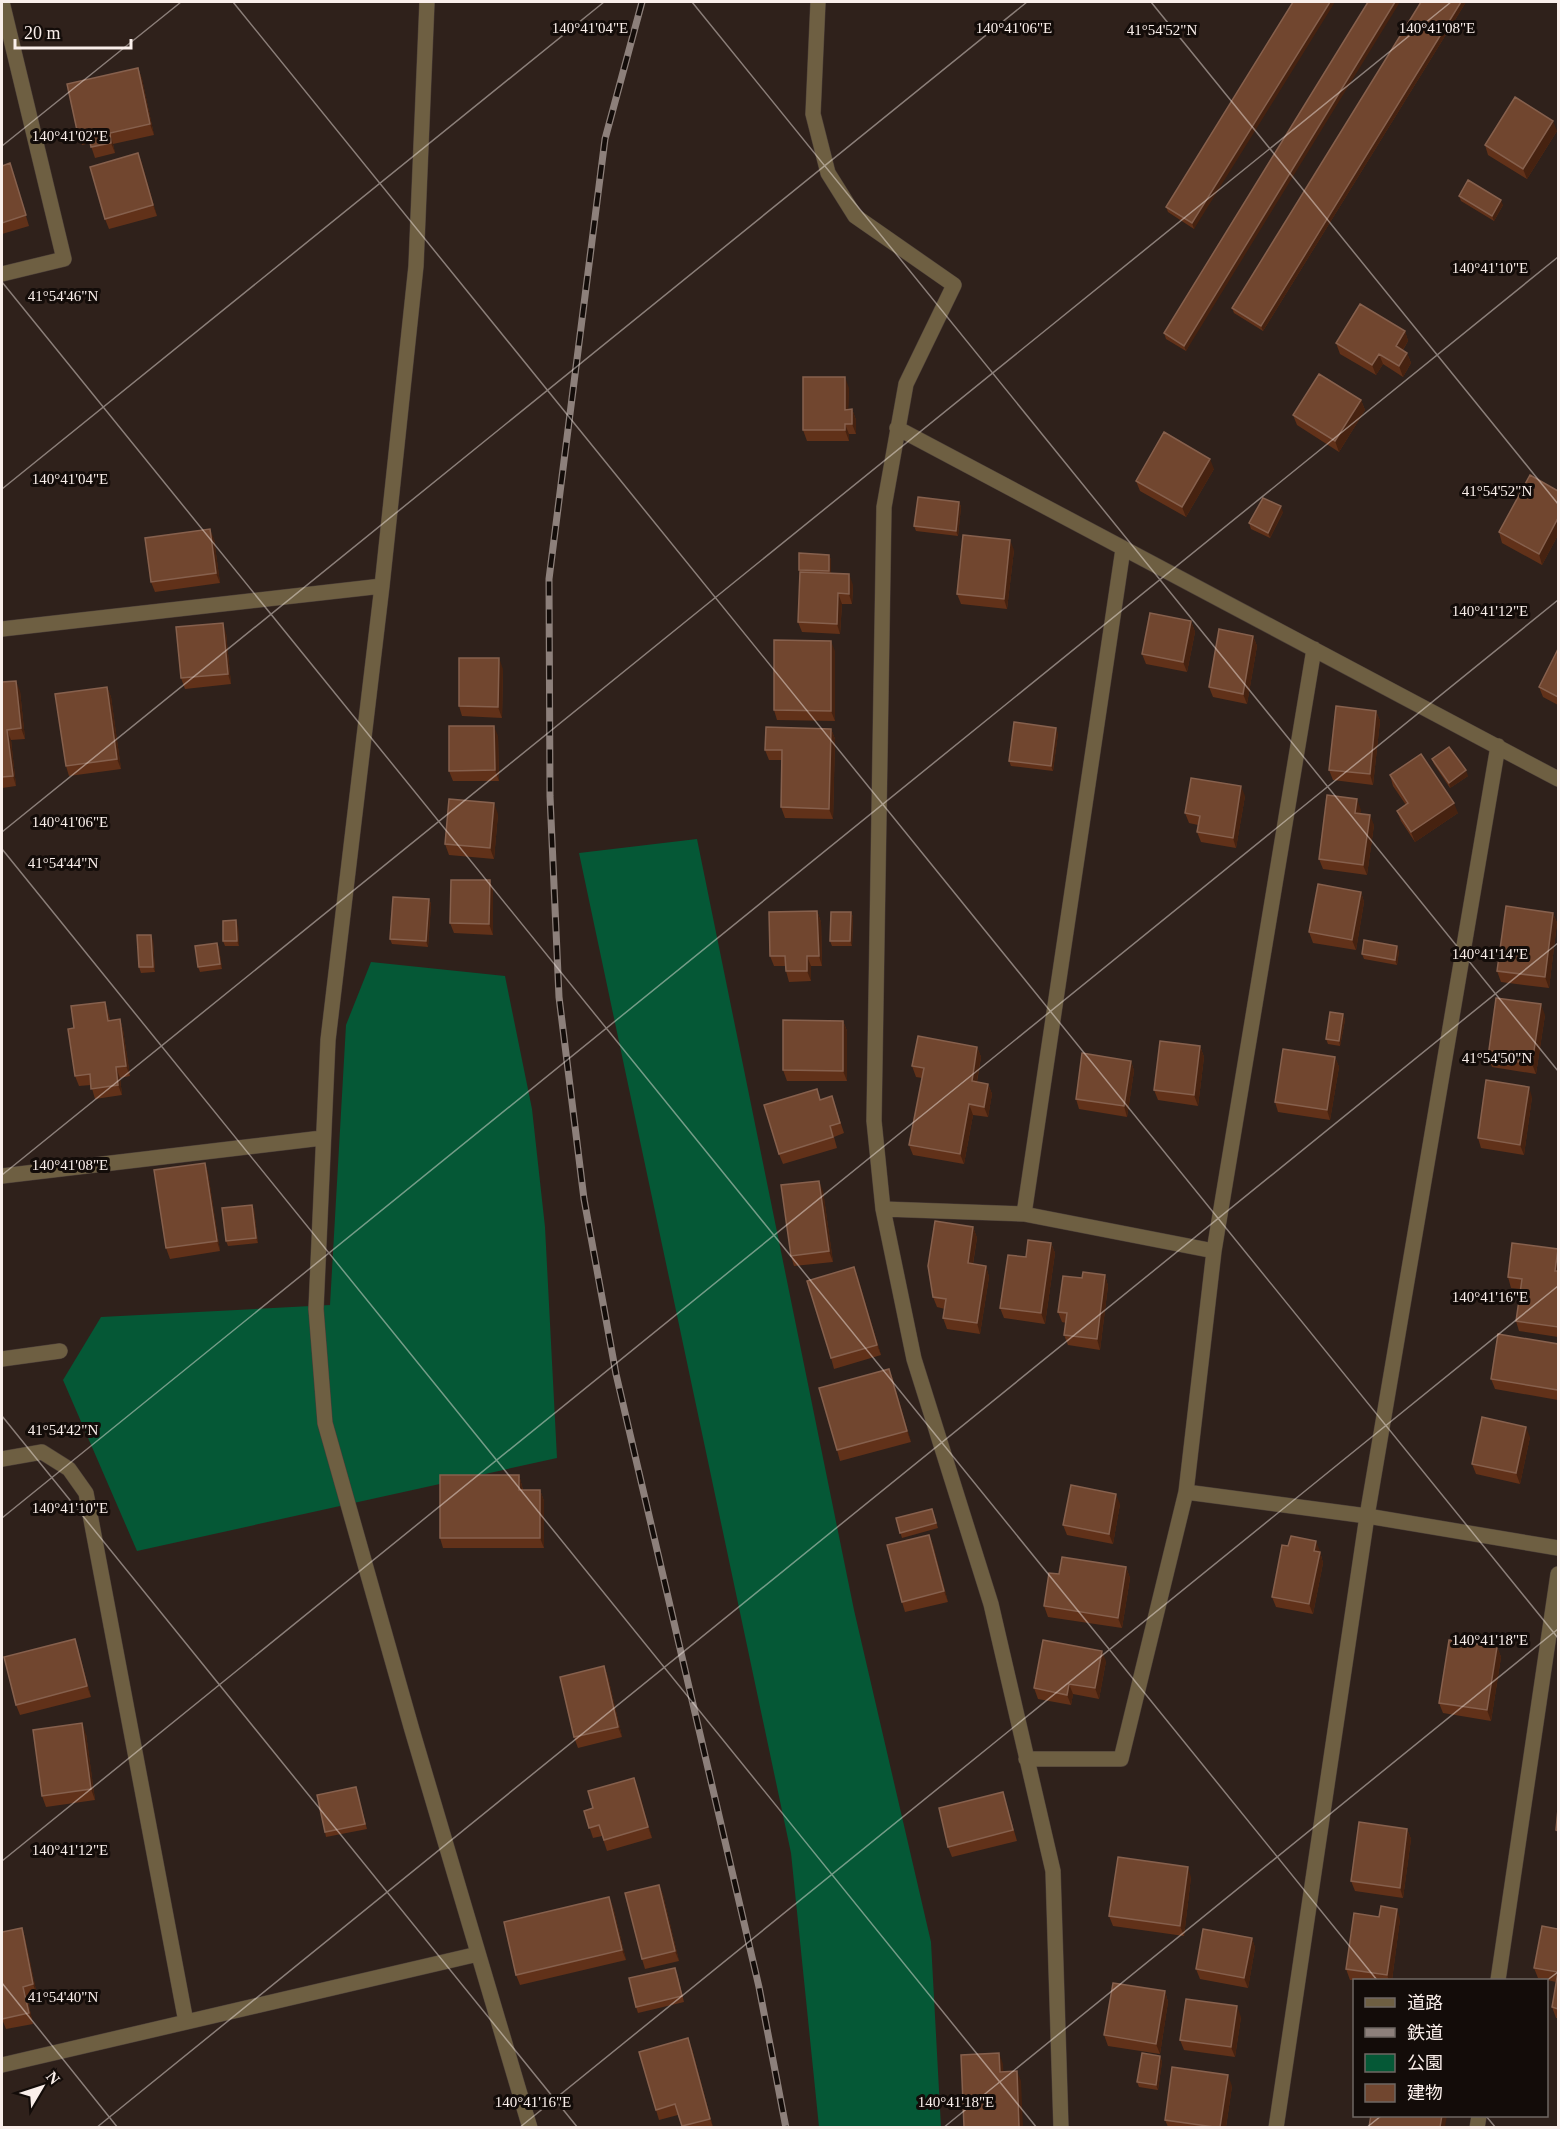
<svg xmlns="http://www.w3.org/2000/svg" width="1560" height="2129" viewBox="0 0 1560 2129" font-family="'Times New Roman','Noto Sans JP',serif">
<rect width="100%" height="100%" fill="#2f211b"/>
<path fill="#055836" d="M697,839L854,1610L931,1942L941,2127H819L791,1853L579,853Z
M371,962L505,976L532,1109L545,1227L557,1458L137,1551L63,1380L101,1317L330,1305L346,1025Z"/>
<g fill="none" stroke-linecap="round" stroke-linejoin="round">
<defs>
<path id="minor" d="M2,2L64,259L2,274
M427,2L416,266L382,586L328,1040L316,1309L325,1423L412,1730L530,2128
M818,2L813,114L828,173L855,216L954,285L906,384L884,507L874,1121L883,1209L914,1359L991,1604L1053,1871L1061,2128
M897,428L1558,779
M2,629L382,586
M2,1176L322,1138
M883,1209L1024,1214L1214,1251
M1024,1214L1123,549
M2,1359L60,1351
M2,1459L42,1452L69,1469L86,1493L186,2022
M1186,1492L1367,1516L1558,1548
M1026,1759H1121L1186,1492L1214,1251L1314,649
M1498,1980L1558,1574
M2,2065L478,1954
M1276,2128L1367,1516L1498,746
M1477,2128L1479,2116"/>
</defs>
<use href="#minor" stroke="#4b3e38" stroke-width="16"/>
<use href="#minor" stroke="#6e5f42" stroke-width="15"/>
<defs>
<path id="rail" d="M642,2L605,139L549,579L550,796L559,997L584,1199L616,1374L759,1987L786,2128"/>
</defs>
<use href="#rail" stroke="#8d807b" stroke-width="7"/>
<use href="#rail" stroke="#130c09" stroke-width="4.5" stroke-dasharray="14" stroke-linecap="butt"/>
</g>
<path fill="#613119" d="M1293,2L1194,229L1168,212L1166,207Z
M1368,2L1186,351L1166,339L1164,333Z
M1421,2H1466L1263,331L1234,313L1232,308Z
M138,68L142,79L154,135L113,144L115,153L95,158L90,143L82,145L78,135Z
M1557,131L1527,179L1488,155L1485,145Z
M138,153L157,216L109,229L105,219Z
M10,163L29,226L2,234V166Z
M1459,196L1503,205L1494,221L1461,201Z
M1405,331L1408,341L1403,350L1407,353L1411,363L1403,377L1383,364L1376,375L1340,354L1336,343Z
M849,388L848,409H852L856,420V434H849V441H807L803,430Z
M1361,400L1365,410L1339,452L1297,425L1293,415Z
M1214,469L1186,517L1140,491L1136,481Z
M1558,491V535L1542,565L1502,543L1499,532Z
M959,502L961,507L958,536L916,531L914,526Z
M1283,512L1270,538L1251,529L1249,523Z
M214,539L220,583L155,592L151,582Z
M1014,550L1007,609L961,604L957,594Z
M829,555L831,560V573L853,585L852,604H842L840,634L802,632L798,622L800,573L799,570Z
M1191,621L1195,632L1187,672L1146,664L1142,654Z
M226,633L231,684L185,689L181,678Z
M1253,636L1257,646L1247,704L1213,697L1209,687Z
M1558,649V705L1543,697L1539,687Z
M835,651V721L777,720L774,710Z
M503,669L502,718L462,716L459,706Z
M2,682L20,691L25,739L11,740L16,786L2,788Z
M107,687L111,697L121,769L69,776L66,766Z
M1376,711L1380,721L1373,785L1333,780L1329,770Z
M831,729L835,739L833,819L785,818L781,807L782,760H769L765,750Z
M1058,733L1053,771L1011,766L1009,761Z
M498,736L499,781H453L449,771Z
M1432,759L1468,776L1450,788L1434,764Z
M1390,775L1458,813L1415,842L1401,821L1397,811L1406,805L1393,786Z
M1245,796L1236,848L1201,842L1197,832L1198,825L1189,823L1185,813Z
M1361,810L1360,813L1374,825L1367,875L1323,869L1319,859Z
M498,814L494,859L449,855L445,844Z
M490,880L493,891V935L454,933L450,923Z
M1361,892L1364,902L1356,950L1313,943L1309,932Z
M429,899L431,904L428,947L392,944L390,939Z
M817,911L821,922L822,966H811V981L789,982L786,971V966H774L770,956Z
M851,912L853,917L852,946H832L830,941Z
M1553,913L1557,923L1549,988L1501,982L1497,971Z
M238,926L239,946H225L223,941Z
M153,940L155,972L141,973L139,967Z
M217,943L219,948L222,969L200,972L198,967Z
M1399,951L1397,965L1364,959L1362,954Z
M105,1002L108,1012L110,1020L120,1019L123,1030L130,1076L120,1078L122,1095L95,1099L91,1085L79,1086L75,1076L74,1028Z
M1343,1014L1345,1020L1340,1046L1328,1044L1326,1039Z
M1545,1015L1536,1074L1492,1067L1488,1057Z
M843,1021L847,1031V1081H787L783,1070Z
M1200,1046L1204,1057L1198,1106L1158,1100L1154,1090Z
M977,1047L981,1057L977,1082L988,1084L992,1094L988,1117L973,1115L964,1164L913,1155L909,1145L922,1078L916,1077L912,1066Z
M1335,1057L1339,1067L1330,1120L1278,1112L1275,1102Z
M1131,1061L1134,1071L1127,1117L1079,1109L1076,1099Z
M832,1096L844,1133L834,1137L837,1148L783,1164L779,1154L820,1100Z
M1532,1097L1524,1155L1481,1148L1478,1138Z
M205,1163L208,1173L220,1251L170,1259L166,1248Z
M823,1191L833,1262L794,1266L791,1256Z
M252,1205L254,1210L258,1243L228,1246L226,1241Z
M973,1227L977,1238L973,1264L986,1266L989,1277L980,1334L947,1329L943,1318L945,1309L937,1307L933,1297Z
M1051,1243L1055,1253L1045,1324L1004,1318L1000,1308L1026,1257Z
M1558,1249V1337L1519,1331L1516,1321L1520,1289L1511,1288L1508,1277Z
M854,1267L881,1355L834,1369L831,1358Z
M1105,1275L1108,1286L1100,1350L1068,1345L1064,1335L1066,1323L1062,1322L1058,1312L1082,1278Z
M1558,1344V1400L1495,1389L1491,1379Z
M889,1369L911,1442L840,1461L837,1450Z
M1530,1437L1520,1484L1476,1474L1472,1464Z
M519,1475L522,1486L523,1490H540L544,1501V1548H443L440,1538Z
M1120,1504L1113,1544L1067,1535L1063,1525Z
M932,1509L938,1528L902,1538L896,1518Z
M929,1535L933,1545L948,1602L905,1612L902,1602Z
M1320,1551L1323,1563L1313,1614L1276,1607L1272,1597Z
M1126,1567L1130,1578L1122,1628L1048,1617L1044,1606Z
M1497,1647L1501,1657L1491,1721L1443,1713L1439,1703Z
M78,1649L91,1697L20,1715L16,1705Z
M1106,1661L1099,1699L1073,1694L1071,1705L1038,1699L1034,1688Z
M604,1666L608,1677L622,1737L578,1748L574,1737Z
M86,1734L95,1800L46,1807L42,1796Z
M634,1778L652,1838L607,1851L602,1836L593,1838L584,1811L593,1808Z
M356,1787L367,1829L326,1837L325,1832Z
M1003,1792L1006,1803L1017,1841L952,1857L948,1847Z
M1407,1829L1411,1839L1403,1898L1355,1891L1351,1881Z
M1191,1877L1184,1936L1113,1926L1109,1916Z
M659,1885L663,1895L679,1961L645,1969L642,1959Z
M609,1897L613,1907L626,1960L520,1985L516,1975Z
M1400,1919L1392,1980H1350L1346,1969Z
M22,1928L25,1938L37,1995L27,1997L33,2024L6,2029L2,2019Z
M1558,1929V2018H1556L1552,2007L1556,1982L1538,1978L1534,1968Z
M1252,1938L1255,1948L1248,1988L1200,1979L1196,1969Z
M677,1973L684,2002L638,2013L636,2007Z
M1165,1991L1168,2002L1160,2054L1108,2046L1104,2035Z
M1241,2017L1235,2057L1184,2050L1180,2040Z
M692,2049L713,2127H682L678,2115L659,2120L656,2110Z
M1160,2056L1162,2062L1158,2090L1139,2087L1137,2082Z
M1232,2086L1226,2127H1168L1165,2120Z"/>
<path fill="#462210" d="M1330,2H1335L1194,229L1192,223Z
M1395,2H1400L1186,351L1184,346Z
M1461,2H1466L1263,331L1261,326Z
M138,68L142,79L154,135L150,124Z
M1553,121L1557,131L1527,179L1523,169Z
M110,133L113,144L115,153L111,143Z
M138,153L142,163L157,216L153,205Z
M1501,200L1503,205L1494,221L1492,216Z
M1405,331L1408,341L1399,356L1396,346Z
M1407,353L1411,363L1403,377L1399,366Z
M1379,354L1383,364L1376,375L1372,365Z
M845,377L849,388L848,420L845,410Z
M1361,400L1365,410L1339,452L1335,441Z
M852,409L856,420V434L852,424Z
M845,424L849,434V441L845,430Z
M1210,459L1214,469L1186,517L1182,507Z
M959,502L961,507L958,536L956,531Z
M1281,506L1283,512L1270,538L1268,533Z
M1558,518V535L1542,565L1539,554Z
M210,529L214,539L220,583L216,573Z
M1010,540L1014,550L1007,609L1004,599Z
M829,555L831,560V576L829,571Z
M849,574L853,585L852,604L849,594Z
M838,593L842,604L840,634L837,624Z
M1191,621L1195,632L1187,672L1183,662Z
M223,623L226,633L231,684L228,674Z
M1253,636L1257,646L1247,704L1243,694Z
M831,641L835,651V721L831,711Z
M499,658L503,669L502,718L498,707Z
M16,681L20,691L25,739L21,728Z
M107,687L111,697L121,769L117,759Z
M1376,711L1380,721L1373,785L1370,774Z
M494,726L498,736L499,781L495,770Z
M1056,728L1058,733L1053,771L1051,766Z
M831,729L835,739L833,819L829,809Z
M7,730L11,740L16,786L13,776Z
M1466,770L1468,776L1450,788L1449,783Z
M1241,786L1245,796L1236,848L1233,838Z
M1357,799L1361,810L1359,823L1355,813Z
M494,803L498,814L494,859L490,848Z
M1454,803L1458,813L1415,842L1411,832Z
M1370,815L1374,825L1367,875L1363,865Z
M490,880L493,891V935L489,924Z
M1361,892L1364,902L1356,950L1352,940Z
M429,899L431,904L428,947L426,941Z
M817,911L821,922L822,966L819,956Z
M851,912L853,917L852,946L850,941Z
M1553,913L1557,923L1549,988L1545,977Z
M236,920L238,926L239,946L237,941Z
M151,935L153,940L155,972L153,967Z
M217,943L219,948L222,969L220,964Z
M1397,946L1399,951L1397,965L1395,960Z
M807,956L811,966V981L807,971Z
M105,1002L108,1012L111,1031L108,1021Z
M1541,1004L1545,1015L1536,1074L1532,1064Z
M1343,1014L1345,1020L1340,1046L1339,1041Z
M120,1019L123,1030L130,1076L126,1066Z
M843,1021L847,1031V1081L843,1071Z
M1200,1046L1204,1057L1198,1106L1194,1095Z
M977,1047L981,1057L975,1091L972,1081Z
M1335,1057L1339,1067L1330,1120L1327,1110Z
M1131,1061L1134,1071L1127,1117L1124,1106Z
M116,1067L120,1078L122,1095L118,1085Z
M988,1084L992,1094L988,1117L984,1107Z
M1529,1087L1532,1097L1524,1155L1520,1145Z
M969,1104L973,1115L964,1164L960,1154Z
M205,1163L208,1173L220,1251L217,1241Z
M819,1181L823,1191L833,1262L829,1251Z
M252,1205L254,1210L258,1243L256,1238Z
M973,1227L977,1238L971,1274L968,1263Z
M1051,1243L1055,1253L1045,1324L1041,1313Z
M1558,1249V1281L1555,1271Z
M986,1266L989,1277L980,1334L977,1323Z
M854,1267L858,1277L881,1355L877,1345Z
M1105,1275L1108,1286L1100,1350L1097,1339Z
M889,1369L893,1379L911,1442L907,1431Z
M1526,1427L1530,1437L1520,1484L1516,1473Z
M519,1475L522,1486L523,1501L519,1490Z
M540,1490L544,1501V1548L540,1538Z
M1116,1494L1120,1504L1113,1544L1109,1534Z
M929,1535L933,1545L948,1602L944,1591Z
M1316,1541L1320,1551L1317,1561L1314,1551Z
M1320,1552L1323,1563L1313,1614L1309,1604Z
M1126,1567L1130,1578L1122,1628L1118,1618Z
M75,1639L78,1649L91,1697L87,1686Z
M1497,1647L1501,1657L1491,1721L1487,1710Z
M1102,1651L1106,1661L1099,1699L1095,1688Z
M604,1666L608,1677L622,1737L618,1727Z
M1069,1684L1073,1694L1071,1705L1067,1695Z
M82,1723L86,1734L95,1800L91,1789Z
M634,1778L638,1788L652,1838L648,1827Z
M1407,1829L1411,1839L1403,1898L1400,1888Z
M1188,1867L1191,1877L1184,1936L1180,1926Z
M659,1885L663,1895L679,1961L675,1951Z
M609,1897L613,1907L626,1960L622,1950Z
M1397,1909L1400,1919L1392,1980H1389L1387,1975Z
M22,1928L25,1938L37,1995L33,1984Z
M1252,1938L1255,1948L1248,1988L1244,1978Z
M23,1987L27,1997L33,2024L29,2013Z
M1165,1991L1168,2002L1160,2054L1156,2044Z
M1237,2006L1241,2017L1235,2057L1231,2047Z
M688,2038L692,2049L713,2127L710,2119Z
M999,2053L1003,2064L1004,2082L1000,2072Z
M1160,2056L1162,2062L1158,2090L1156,2085Z
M1017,2071L1021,2081L1023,2127H1019Z
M1228,2075L1232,2086L1226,2127H1220Z
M1442,2115H1447L1445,2127H1440Z"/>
<path fill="#71462f" stroke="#86604d" stroke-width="1.5" d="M1293,2H1330L1192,223L1166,207Z
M1368,2H1395L1184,346L1164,333Z
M1421,2H1461L1261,326L1232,308Z
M138,68L150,124L110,133L111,143L91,147L88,132L78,135L67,84Z
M1515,97L1553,121L1523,169L1485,145Z
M138,153L153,205L105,219L90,167Z
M10,163L26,215L2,223V166Z
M1468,180L1501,200L1492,216L1459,196Z
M1360,304L1405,331L1396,346L1407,353L1399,366L1379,354L1372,365L1336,343Z
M1319,374L1361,400L1335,441L1293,415Z
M803,377H845V410L852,409V424H845V430H803Z
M1164,432L1210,459L1182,507L1136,481Z
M1530,475L1558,491V518L1539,554L1499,532Z
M918,497L959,502L956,531L914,526Z
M1263,498L1281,506L1268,533L1249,523Z
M210,529L216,573L151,582L145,538Z
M963,535L1010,540L1004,599L957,594Z
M799,553L829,555V571L799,570Z
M800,572L849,574V594L838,593L837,624L798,622Z
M1150,613L1191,621L1183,662L1142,654Z
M223,623L228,674L181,678L176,627Z
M1219,629L1253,636L1243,694L1209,687Z
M774,640L831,641V711L774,710Z
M1558,649V697L1539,687Z
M459,658H499L498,707L459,706Z
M16,681L21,728L7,730L13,776L2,777V682Z
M107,687L117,759L66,766L55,694Z
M1336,706L1376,711L1370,774L1329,770Z
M1014,722L1056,728L1051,766L1009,761Z
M449,726H494L495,770L449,771Z
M766,727L831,729L829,809L781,807L782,750H765Z
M1449,747L1466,770L1449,783L1432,759Z
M1421,754L1454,803L1411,832L1397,811L1408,803L1390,775Z
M1191,778L1241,786L1233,838L1197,832L1200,816L1185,813Z
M1327,795L1357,799L1355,813L1370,815L1363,865L1319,859Z
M449,799L494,803L490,848L445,844Z
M451,880H490L489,924L450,923Z
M1318,884L1361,892L1352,940L1309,932Z
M393,897L429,899L426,941L390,939Z
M1506,906L1553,913L1545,977L1497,971Z
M817,911L819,956H807V971H786L785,956H770L769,912Z
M831,912H851L850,941H830Z
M236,920L237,941H223V921Z
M137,935H151L153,967H139Z
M1364,940L1397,946L1395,960L1362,954Z
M217,943L220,964L198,967L195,946Z
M1496,998L1541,1004L1532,1064L1488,1057Z
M105,1002L108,1021L120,1019L126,1066L116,1067L118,1085L91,1089L90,1074L75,1076L68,1029L74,1028L71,1006Z
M1330,1012L1343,1014L1339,1041L1326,1039Z
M783,1020L843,1021V1071L783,1070Z
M918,1036L977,1047L972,1081L988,1084L984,1107L969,1104L960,1154L909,1145L924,1068L912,1066Z
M1160,1041L1200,1046L1194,1095L1154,1090Z
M1283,1049L1335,1057L1327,1110L1275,1102Z
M1082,1053L1131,1061L1124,1106L1076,1099Z
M1486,1080L1529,1087L1520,1145L1478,1138Z
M817,1089L820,1100L832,1096L840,1123L830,1126L833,1137L779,1154L764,1105Z
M205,1163L217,1241L166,1248L154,1170Z
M819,1181L829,1251L791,1256L781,1185Z
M252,1205L256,1238L226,1241L222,1208Z
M935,1221L973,1227L968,1263L986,1266L977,1323L943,1318L946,1299L933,1297L928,1266Z
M1028,1240L1051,1243L1041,1313L1000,1308L1008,1255L1026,1257Z
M1512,1243L1558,1249L1555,1271H1558V1327L1516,1321L1522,1279L1508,1277Z
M854,1267L877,1345L831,1358L807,1281Z
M1083,1272L1105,1275L1097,1339L1064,1335L1067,1313L1058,1312L1063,1276L1082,1278Z
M1498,1334L1558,1344V1390L1491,1379Z
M889,1369L907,1431L837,1450L819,1388Z
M1482,1417L1526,1427L1516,1473L1472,1464Z
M440,1475H519V1490H540V1538H440Z
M1071,1485L1116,1494L1109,1534L1063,1525Z
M932,1509L936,1523L900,1533L896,1518Z
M929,1535L944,1591L902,1602L887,1545Z
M1291,1536L1316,1541L1314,1551L1320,1552L1309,1604L1272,1597L1282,1545L1288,1546Z
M1062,1557L1126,1567L1118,1618L1044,1606L1049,1573L1059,1574Z
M75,1639L87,1686L16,1705L4,1657Z
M1043,1640L1102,1651L1095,1688L1069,1684L1067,1695L1034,1688Z
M1449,1640L1497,1647L1487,1710L1439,1703Z
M604,1666L618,1727L574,1737L560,1677Z
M82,1723L91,1789L42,1796L33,1730Z
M634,1778L648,1827L604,1840L599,1825L589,1828L584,1811L593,1808L588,1791Z
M356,1787L365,1824L325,1832L317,1795Z
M1003,1792L1013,1830L948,1847L939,1808Z
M1558,1809V1831L1556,1830Z
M1359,1822L1407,1829L1400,1888L1351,1881Z
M1118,1857L1188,1867L1180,1926L1109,1916Z
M659,1885L675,1951L642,1959L625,1893Z
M609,1897L622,1950L516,1975L504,1922Z
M1381,1906L1397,1909L1387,1975L1346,1969L1354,1913L1379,1917Z
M1542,1926L1558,1929V2009L1552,2007L1558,1972L1534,1968Z
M22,1928L33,1984L23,1987L29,2013L2,2019V1932Z
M1203,1929L1252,1938L1244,1978L1196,1969Z
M675,1968L682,1996L636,2007L629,1978Z
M1113,1983L1165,1991L1156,2044L1104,2035Z
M1186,1999L1237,2006L1231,2047L1180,2040Z
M688,2038L710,2119L682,2126L675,2104L656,2110L639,2052Z
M999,2053L1000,2072L1017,2071L1019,2127H964L961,2055Z
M1142,2053L1160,2056L1156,2085L1137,2082Z
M1172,2067L1228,2075L1220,2127H1214L1165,2120Z
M1371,2115H1442L1440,2127H1369Z"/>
<path fill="none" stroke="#faefeb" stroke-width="1.5" stroke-opacity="0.45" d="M233,2L1558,1638M692,2L1558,1071M1151,2L1558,504M2,146L181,2M2,282L1377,1980M2,489L604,2M2,832L1027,2M2,849L1037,2128M2,1175L1451,2M2,1416L578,2128M2,1518L1558,257M2,1861L1558,600M1546,1981L1558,1972M2,1983L118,2128M1486,2116L1496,2128M96,2128L1558,943M519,2128L1558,1286M943,2128L1558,1629M1366,2128L1381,2116"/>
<g font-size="15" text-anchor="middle" fill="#faefeb" stroke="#130c09" stroke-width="6" stroke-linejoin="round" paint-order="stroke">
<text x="590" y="33">140°41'04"E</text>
<text x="1014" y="33">140°41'06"E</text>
<text x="1437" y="33">140°41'08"E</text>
<text x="1162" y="35">41°54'52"N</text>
<text x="70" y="141">140°41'02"E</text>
<text x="1490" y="273">140°41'10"E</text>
<text x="63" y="301">41°54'46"N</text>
<text x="70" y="484">140°41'04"E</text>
<text x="1497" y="496">41°54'52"N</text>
<text x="1490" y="616">140°41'12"E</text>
<text x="70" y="827">140°41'06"E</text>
<text x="63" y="868">41°54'44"N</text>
<text x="1490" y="959">140°41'14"E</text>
<text x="1497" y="1063">41°54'50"N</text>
<text x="70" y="1170">140°41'08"E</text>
<text x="1490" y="1302">140°41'16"E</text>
<text x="63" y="1435">41°54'42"N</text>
<text x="70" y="1513">140°41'10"E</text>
<text x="1490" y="1645">140°41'18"E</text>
<text x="70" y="1855">140°41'12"E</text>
<text x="63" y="2002">41°54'40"N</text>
<text x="533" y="2107">140°41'16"E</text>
<text x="956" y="2107">140°41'18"E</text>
</g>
<rect width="1560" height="2129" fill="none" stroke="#faefeb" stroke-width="6"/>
<rect x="1353" y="1979" width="195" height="138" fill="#130c09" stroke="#6f6763" stroke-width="1.5"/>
<rect x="1365" y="1998" width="30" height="9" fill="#6e5f42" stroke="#6f6763" stroke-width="1.5"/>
<text x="1407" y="2009" font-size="18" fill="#faefeb">道路</text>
<rect x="1365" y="2028" width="30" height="9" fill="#8d807b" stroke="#6f6763" stroke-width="1.5"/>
<text x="1407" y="2039" font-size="18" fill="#faefeb">鉄道</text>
<rect x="1365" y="2054" width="30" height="18" fill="#055836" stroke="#6f6763" stroke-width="1.5"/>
<text x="1407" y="2069" font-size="18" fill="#faefeb">公園</text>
<rect x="1365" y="2084" width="30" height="18" fill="#71462f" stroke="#6f6763" stroke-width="1.5"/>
<text x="1407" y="2099" font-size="18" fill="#faefeb">建物</text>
<g transform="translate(42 2087) rotate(51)" stroke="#130c09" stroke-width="4.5" paint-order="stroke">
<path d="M0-4.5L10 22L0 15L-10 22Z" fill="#faefeb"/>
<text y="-9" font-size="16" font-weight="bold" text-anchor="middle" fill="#faefeb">N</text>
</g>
<path d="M15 39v9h116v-9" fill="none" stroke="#faefeb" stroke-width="3"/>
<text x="24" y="39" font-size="18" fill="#faefeb" stroke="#130c09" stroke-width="4.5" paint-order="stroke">20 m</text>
</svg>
